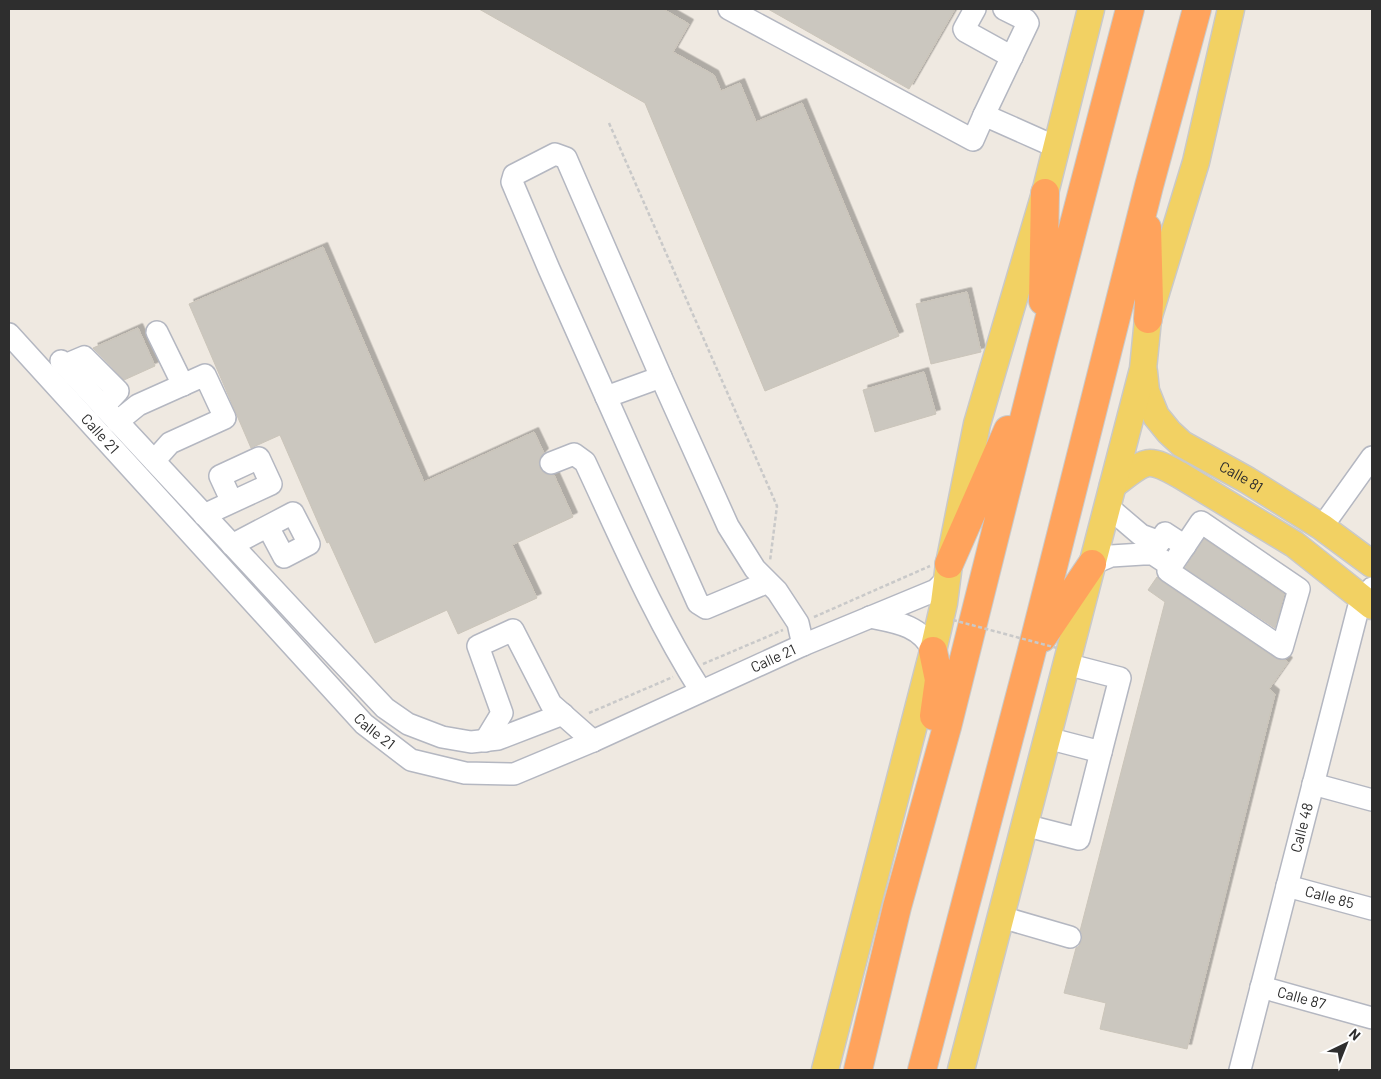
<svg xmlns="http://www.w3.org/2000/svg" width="1381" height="1079" viewBox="0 0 1381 1079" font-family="Barlow,sans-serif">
<defs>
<filter id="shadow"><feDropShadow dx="4.5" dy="-4.5" stdDeviation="0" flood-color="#0004"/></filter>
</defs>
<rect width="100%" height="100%" fill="#efe9e1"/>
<path fill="#cbc7bf" stroke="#cbc5ba" filter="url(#shadow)" d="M479,9H663L689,24L673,52L714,75L721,91L740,83L756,122L802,103L899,336L765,391L645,103Z
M768,9H955L909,89Z
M323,247L424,482L534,432L544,453L541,456L539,461L540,468L544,473L549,475H554L573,517L512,545L537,598L458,634L447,610L375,643L329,542L327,543L280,435L251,448L189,304Z
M967,292L981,352L931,364L916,304Z
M138,328L155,366L124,380L93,348Z
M924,372L936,414L875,432L863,390Z
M1204,539L1284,594L1275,628L1185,568Z
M1157,577L1161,581L1275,658L1280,660H1285L1288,662L1269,689L1275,694L1187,1049L1100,1029L1106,1003L1064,993L1076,948L1079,946L1082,940V934L1080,931L1165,602L1148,590Z"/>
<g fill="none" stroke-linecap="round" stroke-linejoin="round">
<defs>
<g id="minor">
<path d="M729,9L973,140L984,115L1056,147"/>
<path d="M975,9L964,29L965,31L1012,57"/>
<path d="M984,115L1028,23L1026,20L1004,9"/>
<path d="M157,332L183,385"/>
<path id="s1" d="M9,334L364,724L411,760L465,773L514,774L593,741L803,645L936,590L948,578"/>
<path d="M61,361L318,637L385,708L408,724L442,737L471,742L498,739L563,714"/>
<path d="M65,365L84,357L118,391L103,407"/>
<path d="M606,397L661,377"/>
<path d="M117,422L138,405L205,375L225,418L170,443L154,461"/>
<path d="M551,463L574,454L585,462C621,539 655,619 701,691"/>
<path d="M1107,506L1141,535L1160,542L1165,533L1185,546"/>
<path d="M204,515L271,484L259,458L220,476L232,502"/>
<path d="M1201,522L1299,589L1282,648L1168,571Z"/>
<path d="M1322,527L1372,457"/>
<path d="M232,545L293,513L309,544L284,557L268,527"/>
<path d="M1092,564L1111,556L1143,554H1153L1171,566"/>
<path d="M768,582L706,608L698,603L549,269L512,182L514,175L555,154L566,158L661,377L728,526L755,569L777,591L798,623L803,645"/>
<path d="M870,617C895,622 921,625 933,651"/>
<path d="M1047,738L1101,752L1120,678L1066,664"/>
<path d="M485,741L502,713L478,646L513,630L551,704L593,741"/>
<path d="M1313,784L1372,800"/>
<path d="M1024,825L1079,839L1101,752"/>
<path id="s2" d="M1287,886L1372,909"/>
<path d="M1001,917L1070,937"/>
<path id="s3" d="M1261,987L1372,1018"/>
<path id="s4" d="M1240,1070L1358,609L1372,588"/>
</g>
<g id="major">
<path id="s5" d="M1144,372L1146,391L1156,416L1169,432L1182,444L1247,480L1322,527L1372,564"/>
<path d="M1113,485C1122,479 1139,463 1150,463C1160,463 1172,471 1180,475L1294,544L1372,606"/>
<path d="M825,1070L933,651L944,603L949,564L977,424L1045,193L1091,9"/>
<path d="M961,1070L1143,369L1148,319L1196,162L1231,9"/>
</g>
<path id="highway" d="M1147,228L1149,302L1148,319
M1043,301L1045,193
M949,564L1008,430
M1042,638L1092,564
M933,651L939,680L934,716
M858,1070L897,907L947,727L1042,347L1130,9
M922,1070L1031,654L1149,186L1197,9"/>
</defs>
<use href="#minor" stroke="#b4b7c1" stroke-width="24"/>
<use href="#major" stroke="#c9c9c9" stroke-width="29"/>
<use href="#highway" stroke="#c9c9c9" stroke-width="30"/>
<path stroke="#c9c9c9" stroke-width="2.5" stroke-dasharray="4 2.5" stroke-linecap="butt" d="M609,123L777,506L770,561
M814,617L930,566
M703,664L783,630
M589,713L673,677"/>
<use href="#minor" stroke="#fff" stroke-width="21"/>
<use href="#major" stroke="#f2d163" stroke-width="26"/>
<use href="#highway" stroke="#ffa35c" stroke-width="28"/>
<path stroke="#c9c9c9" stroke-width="2.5" stroke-dasharray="4 2.5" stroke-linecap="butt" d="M953,620L1057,648"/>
</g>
<g text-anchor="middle" stroke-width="5" stroke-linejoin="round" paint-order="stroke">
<g font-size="15" fill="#2e2e2e" stroke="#fff">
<text dy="5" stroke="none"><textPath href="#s1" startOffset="135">Calle 21</textPath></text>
<text dy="5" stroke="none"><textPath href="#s5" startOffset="152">Calle 81</textPath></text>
<text dy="5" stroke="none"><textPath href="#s1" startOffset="975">Calle 21</textPath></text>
<text dy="5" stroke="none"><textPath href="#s1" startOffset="540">Calle 21</textPath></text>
<text dy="5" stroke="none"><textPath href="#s4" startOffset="250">Calle 48</textPath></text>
<text dy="5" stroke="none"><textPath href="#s2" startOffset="44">Calle 85</textPath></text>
<text dy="5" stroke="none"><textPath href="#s3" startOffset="42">Calle 87</textPath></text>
</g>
</g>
<rect width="1381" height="1079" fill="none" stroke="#2e2e2e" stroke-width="20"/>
<g transform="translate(1346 1044) rotate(43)" stroke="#ffffff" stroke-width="4" paint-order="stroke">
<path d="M0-4L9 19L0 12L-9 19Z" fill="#2e2e2e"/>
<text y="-8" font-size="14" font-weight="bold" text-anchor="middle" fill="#2e2e2e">N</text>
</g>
</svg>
